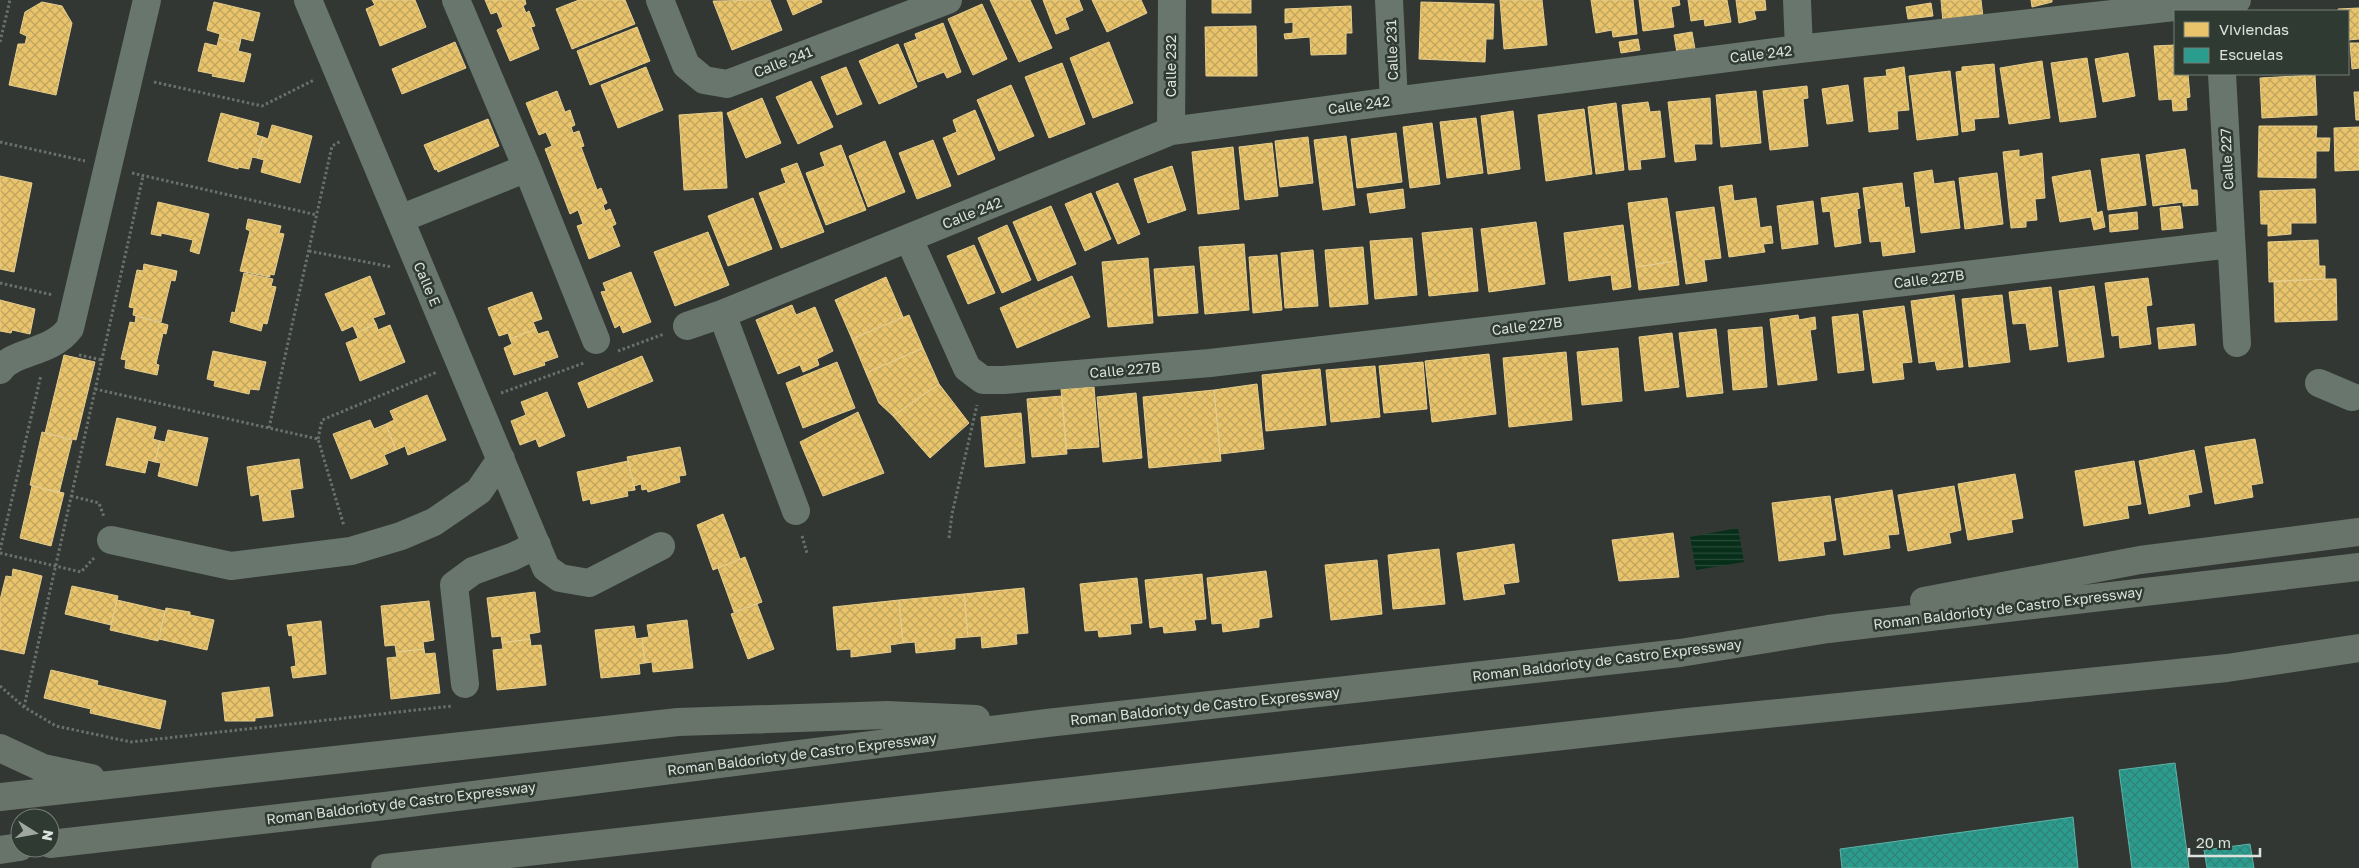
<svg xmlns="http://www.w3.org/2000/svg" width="2359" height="868" viewBox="0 0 2359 868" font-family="'Golos Text',sans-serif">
<defs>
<pattern id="water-rules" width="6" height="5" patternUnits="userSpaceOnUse" patternTransform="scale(1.25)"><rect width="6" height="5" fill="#062e18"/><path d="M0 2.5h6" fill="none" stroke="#2a4c39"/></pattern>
<pattern id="homes-cross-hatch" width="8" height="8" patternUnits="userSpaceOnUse" patternTransform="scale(1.25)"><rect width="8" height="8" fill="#e9c46a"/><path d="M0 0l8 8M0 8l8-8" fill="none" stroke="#bfa460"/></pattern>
<pattern id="schools-cross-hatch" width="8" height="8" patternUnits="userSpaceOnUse" patternTransform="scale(1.25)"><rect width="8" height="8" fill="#2a9d8f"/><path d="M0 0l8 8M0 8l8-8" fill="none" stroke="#318278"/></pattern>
</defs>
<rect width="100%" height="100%" fill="#323733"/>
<path fill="url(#water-rules)" d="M1738,528L1744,562L1696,570L1690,537Z"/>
<path fill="url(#homes-cross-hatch)" stroke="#e5cd8d" d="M372,0H415L426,27L380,46L366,9L375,5Z
M485,0H525L526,4L523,6L526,13L529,11L535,26L531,27L539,49L510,61L497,30L503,27L497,12L491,14Z
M579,0H625L635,24L572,49L556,9Z
M770,0L782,30L732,50L713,1Z
M787,0H821L822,2L793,15Z
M990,0H1030L1052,48L1019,62Z
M1043,0H1079L1083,10L1065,18L1069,29L1056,34Z
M1092,0H1141L1147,13L1107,32Z
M1212,0H1251V13H1212Z
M1500,0H1542L1547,45L1504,49Z
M1591,0H1633L1637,34L1613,37L1612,30L1596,33Z
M1639,0H1679L1680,5L1671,7L1674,27L1643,31Z
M1688,0H1727L1731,22L1705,26L1704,19L1691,21Z
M1736,0H1765L1766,10L1754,11L1756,19L1739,23Z
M1941,0H1981L1983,17L1943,22Z
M2031,0H2052V2L2032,7Z
M42,2L62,6L72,23L56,95L9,85L18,44H25L27,36L20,33L25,12Z
M214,2L260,13L253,41L241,38L240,44L219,38L220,34L207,30Z
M1421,2L1494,4L1493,39H1486L1485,62L1419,59Z
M1931,3L1933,16L1908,19L1906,7Z
M982,4L1007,59L973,75L948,19Z
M1351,6L1352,33H1346V54L1311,55L1310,37L1285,39L1284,34L1293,33V22L1285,23V9Z
M2359,8V39L2348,40V11H2338V9Z
M943,23L961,72L947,78L944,72L918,82L904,44L917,39L915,34Z
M1256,26L1257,76H1206L1205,27Z
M637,27L650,61L590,85L577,51Z
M1692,32L1695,49L1677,53L1674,35Z
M219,38L240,44L238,51L251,54L244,82L212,76L213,74L198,71L205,43L217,46Z
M1638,39L1640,50L1621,53L1619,42Z
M455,42L466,68L402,94L392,69Z
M1109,42L1133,103L1093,118L1070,58Z
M2350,43H2359V68L2352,69Z
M898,44L917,87L879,104L859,61Z
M2175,45V74H2188L2190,97L2186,98L2187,110L2173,111L2172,99L2159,100L2154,46Z
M2128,53L2135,96L2103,102L2095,59Z
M2087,58L2096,117L2060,122L2051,63Z
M2042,61L2050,118L2009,124L2000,68Z
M1062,63L1085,124L1049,138L1025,77Z
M1994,64L1999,117L1974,119L1975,130L1962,132L1956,72L1962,71V67Z
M646,67L663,110L618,128L601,85Z
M846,67L862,104L837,115L821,77Z
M1904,67L1909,110L1897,111L1898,129L1869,132L1864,78L1887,76L1886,70Z
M1950,71L1958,135L1917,140L1909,76Z
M2315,75L2317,115L2262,118L2260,78Z
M811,81L833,127L798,144L776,97Z
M1011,85L1034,136L999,151L977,100Z
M1848,85L1853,121L1827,124L1822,89Z
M1807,86L1808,98L1803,99L1808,146L1770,150L1763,91Z
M557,91L565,112L570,110L575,125L571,127L573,133L579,131L584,146L581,147L597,190L601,188L607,203L603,205L605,211L610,209L616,224L612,226L620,246L589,259L577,226L583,224L578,210L570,214L545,149L552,146L546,132L539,135L526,103Z
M1756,91L1761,143L1721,147L1716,95Z
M2354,92H2359V120H2356Z
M762,98L781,143L746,158L727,113Z
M1710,98L1712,144H1694L1696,160L1675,162L1668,102Z
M1648,102L1650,112L1660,111L1665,157L1640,160L1641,169L1629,170L1622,105Z
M1616,103L1624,170L1596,174L1588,107Z
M1584,109L1592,174L1546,181L1538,115Z
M975,110L995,159L958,175L943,138L957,132L953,120Z
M1513,111L1520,169L1488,174L1481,116Z
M722,112L727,188L684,190L679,115Z
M221,113L259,123L256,135L263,137L257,158L252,157L249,169L238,167V169L208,161Z
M1476,118L1483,173L1447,178L1440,122Z
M488,119L499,146L438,172L437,169L435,170L424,145Z
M1432,123L1440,184L1410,188L1403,127Z
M272,125L312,136L300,183L261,172L264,160L257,158L263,137L268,139Z
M2259,126H2317L2316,138H2330L2329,151H2316V178L2258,177Z
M2359,127V170L2335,171L2334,128Z
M1396,133L1402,182L1357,188L1351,139Z
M1346,136L1355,205L1323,210L1314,140Z
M1308,137L1313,183L1280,187L1275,141Z
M933,140L951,186L917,199L899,153Z
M885,141L905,192L868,207L849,156Z
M1272,143L1278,196L1245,200L1239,147Z
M841,145L866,210L826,225L806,173L825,166L820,153Z
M1233,147L1239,209L1198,214L1192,152Z
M2185,149L2191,190H2197L2198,205L2183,206V202L2153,206L2146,155Z
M2019,150V157L2042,153L2045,198L2035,199L2037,220L2026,221V227L2011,228L2003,152Z
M2139,154L2146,205L2108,210L2101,159Z
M797,163L824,232L781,248L759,193L786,183L781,169Z
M1172,166L1186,210L1148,223L1134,179Z
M1932,170L1934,184L1954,181L1960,228L1921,233L1914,173Z
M2090,170L2097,213L2102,211L2105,227L2094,230L2091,217L2060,222L2052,177Z
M1997,173L2003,224L1965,229L1959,178Z
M0,176L32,183L14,272L0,269Z
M1118,183L1140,234L1118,244L1096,192Z
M1902,183L1905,208L1909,207L1915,252L1883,256L1881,241L1870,242L1863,188Z
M1732,185L1734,201L1756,198L1760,228L1771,226L1773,243L1763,244L1765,252L1729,257L1719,187Z
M1403,189L1405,208L1370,213L1367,194Z
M2315,189L2316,223H2291V234L2268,236V224H2261L2260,191Z
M1091,193L1111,239L1085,251L1065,204Z
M1858,193L1860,208L1857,209L1861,243L1835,247L1830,211L1823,212L1821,198Z
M753,198L772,249L728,266L708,216Z
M1667,198L1676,261L1636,267L1628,203Z
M1813,201L1818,244L1782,249L1777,206Z
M158,202L209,214L199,254L190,251L193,240L161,233V236L151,234Z
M1051,206L1076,264L1038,281L1013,222Z
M2180,206L2183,228L2162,230L2160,208Z
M1714,207L1721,258L1704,260L1707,281L1686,284L1676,212Z
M2137,212L2138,229L2110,232L2109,215Z
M248,219L281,226L279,233L284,234L274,275L270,274V277L240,271L250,231L246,229Z
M1536,222L1545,284L1489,292L1481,229Z
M1007,225L1031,280L1002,293L978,238Z
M1623,225L1631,287L1613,290L1611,275L1569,281L1564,233Z
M1472,228L1478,291L1429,296L1422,233Z
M708,232L729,285L675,306L654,252Z
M1412,238L1417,295L1375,299L1370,241Z
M2318,240L2319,266H2325V279L2269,282L2268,242Z
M1244,244L1249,310L1205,314L1199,247Z
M974,245L995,293L968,304L947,256Z
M1363,247L1368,304L1330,307L1325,250Z
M1313,250L1318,306L1285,308L1281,253Z
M1277,255L1282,310L1253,313L1249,257Z
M1148,258L1153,323L1108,327L1102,262Z
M1676,261L1679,285L1639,290L1636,267Z
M144,264L177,271L175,281L171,280L161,322L133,315L134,308L129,307L137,270L143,271Z
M1194,266L1198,313L1158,316L1154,269Z
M631,272L651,322L623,333L620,325L615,328L601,292L606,291L603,283Z
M244,273L273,279L271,286L276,287L267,324L263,323L261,331L230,322L232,312L235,313Z
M370,276L385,314L373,318L376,324L356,333L353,326L342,331L325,294Z
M1072,276L1090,317L1017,348L1000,308Z
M886,277L903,317L852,339L835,300Z
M2148,278L2152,305L2146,306L2151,344L2120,348L2119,335L2112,336L2105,283Z
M2325,279H2336L2337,320L2275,322L2274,281Z
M2094,286L2104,357L2068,362L2059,291Z
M2051,287L2058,346L2030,350L2026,323L2013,324L2009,292Z
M532,292L542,319L533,322L536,329L510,339L508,333L499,336L488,308Z
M1954,295L1963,367L1937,370L1935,361L1919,363L1911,301Z
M2002,295L2010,362L1969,367L1962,299Z
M0,300L35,309L30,334L12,330L11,333L0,331Z
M792,305L796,315L815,307L833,351L817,359L819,365L803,372L800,365L778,374L756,320Z
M1904,306L1912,362L1902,363L1904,379L1873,383L1863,311Z
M1858,314L1864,370L1838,373L1832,317Z
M909,315L923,348L866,373L852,339Z
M1798,315L1799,320L1815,317L1816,329L1810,330L1817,380L1778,385L1770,319Z
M136,316L168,325L166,334L163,333L156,364L159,365L157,375L125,368L126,360L121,359L130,322L135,323Z
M376,324L378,330L390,325L405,362L360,381L346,343L358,338L356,333Z
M2194,324L2196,345L2159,349L2157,328Z
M1762,327L1767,387L1733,390L1728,330Z
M536,329L538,334L548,331L558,357L544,362L545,365L514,375L504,348L512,344L510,339Z
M1716,329L1723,393L1687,397L1679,333Z
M1672,333L1679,387L1645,391L1639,337Z
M923,348L939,384L893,416L879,403L866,373Z
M1618,348L1622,401L1582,405L1577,352Z
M213,351L266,362L259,390L250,389L249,394L214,386L215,381L207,379Z
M1566,352L1572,420L1509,427L1503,358Z
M1489,354L1496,414L1432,422L1425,361Z
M64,355L95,362L76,440L45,433Z
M642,356L653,381L588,408L578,383Z
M837,362L855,408L803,428L786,383Z
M1423,362L1427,409L1384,413L1379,366Z
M1375,366L1380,417L1331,422L1326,370Z
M1320,369L1326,425L1266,431L1262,375Z
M939,384L969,423L930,458L893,416Z
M1257,384L1264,449L1220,454L1214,390Z
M1094,387L1099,447L1066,449L1061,389Z
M1214,390L1221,461L1149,468L1143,397Z
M547,392L565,436L539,447L536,439L520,445L511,421L526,415L521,402Z
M1136,393L1142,458L1103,462L1097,397Z
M427,395L446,440L408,455L405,446L396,450L386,424L394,420L390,411Z
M1062,396L1067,454L1032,457L1027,399Z
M858,412L884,473L823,496L800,442Z
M1021,413L1025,463L985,467L981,417Z
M117,418L156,427L153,439L160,441L155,462L148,460L145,473L106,465Z
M370,420L374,429L386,424L396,450L384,455L388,464L351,479L333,434Z
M168,430L208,438L197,486L158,476L161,463L155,462L160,441L165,442Z
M42,432L72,440L59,493L30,485Z
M2255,439L2263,483L2251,485L2253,497L2215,504L2205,447Z
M680,447L686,475L679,476L680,482L648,492L647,489L642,490L641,484L634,486L635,490L627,457Z
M2194,450L2202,492L2188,495L2190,506L2149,514L2139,461Z
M299,459L303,488L290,490L294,517L263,521L259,494L251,496L247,467Z
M628,461L635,490L627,491L628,496L591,504L590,499L583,501L577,472Z
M2134,461L2141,504L2127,506L2129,518L2084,526L2075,471Z
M2015,474L2023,518L2011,520L2013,532L1968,540L1958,484Z
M32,486L64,493L51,546L20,538Z
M1954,486L1961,530L1949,533L1951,543L1908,551L1898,495Z
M1892,490L1899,534L1888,535L1890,548L1844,555L1835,499Z
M1830,496L1836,540L1823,542L1825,555L1779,561L1772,503Z
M723,514L740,559L713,570L697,525Z
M1673,533L1679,577L1619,581L1612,540Z
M1514,544L1519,582L1503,584L1505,594L1464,600L1457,553Z
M1439,549L1445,604L1393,609L1388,555Z
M745,557L762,602L734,612L718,568Z
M1377,560L1382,614L1331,620L1325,565Z
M13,569L42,576L24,654L0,649V600L6,576L12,577Z
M1266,571L1272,617L1259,619V627L1223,632L1222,623L1212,624L1207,578Z
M1202,574L1206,619L1194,620L1196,630L1164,633L1163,626L1150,628L1145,580Z
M1137,578L1142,623L1130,624L1131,634L1099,637L1098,630L1085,631L1080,584Z
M72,586L118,596L111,625L65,614Z
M1024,588L1028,633L1016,634L1017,644L982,648L981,636L968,637L964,594Z
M535,592L540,632L529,634L530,639L502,643L501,636L492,637L487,598Z
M964,594L968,637L955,638V649L916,653L915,642L903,643L899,600Z
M117,600L165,611L158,641L110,630Z
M899,600L903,643L890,645L891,652L851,657V649L837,650L833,607Z
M429,601L434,640L423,642L424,649L396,652L395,645L385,646L381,606Z
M757,604L774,649L748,659L731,614Z
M166,608L190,612V615L214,620L207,650L159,639Z
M687,620L693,668L653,672L652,662L645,663L642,638L649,637L647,625Z
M321,621L326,674L293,678L291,667L296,666L292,635L289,636L287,625Z
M634,626L636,639L642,638L645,663L639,664L640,674L601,678L595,630Z
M530,639L531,646L541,645L546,685L497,690L493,650L503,649L502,643Z
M424,649L425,654L435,653L440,693L391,699L387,658L397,657L396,652Z
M51,670L98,681L97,685L166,701L160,729L90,713L91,709L44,698Z
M269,687L273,716L255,718V721H225L222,693Z"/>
<path fill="url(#schools-cross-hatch)" stroke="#5fb2a7" d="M2175,763L2189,868H2132L2119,770Z
M2073,817L2078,868H1842L1840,849Z
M2250,844L2254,868H2207L2204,850Z"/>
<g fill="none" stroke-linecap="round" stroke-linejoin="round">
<path stroke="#68716a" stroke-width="3" stroke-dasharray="2.5 2.5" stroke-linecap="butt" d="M0,42L10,0
M154,82L262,106L314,80
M0,142L85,161
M132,173L317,215
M309,251L392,267
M0,283L53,295
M618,351L664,334
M79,355L102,360
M95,389L318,439L344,526
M501,393L584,363
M269,428L332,146L341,141
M318,439L322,420L437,372
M71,496L99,503L104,517
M802,536L807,553
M949,538L952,514L977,405
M0,550L41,375
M0,553L81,572L94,558
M0,686L24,707L56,726L131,742L452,706
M24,707L143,176"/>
<path stroke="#68766d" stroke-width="28" d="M308,0L546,568L560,578L589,583L661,546
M456,0L527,168L596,340
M660,0L686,65L704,80L727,84L948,0
M1389,0L1394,101
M1797,0L1799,49
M2222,74L2237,343
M1171,131L1172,0
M400,219L527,168
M909,239L967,368L983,380H1004L1210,363L2231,244
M722,314L796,511
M687,326L722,314L1171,131L1394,101L1799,49L2237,0
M0,370C14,350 51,354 70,328L147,0
M2319,383L2352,397
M111,540L231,566L351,551L401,536L434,522L479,491L501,459
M465,684L454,585L473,571L512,557L537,545"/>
<path stroke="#68736a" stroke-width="28" d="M1924,601L2140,560L2359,532
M0,748L43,768L91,778
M0,797L678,722L887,715L976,719
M50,844L385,806L1047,723L1680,653L1828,629L2359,567
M0,850L20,847
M385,868L1688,722L2227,668L2359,648"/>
</g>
<g text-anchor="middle" stroke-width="5" stroke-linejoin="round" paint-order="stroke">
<g font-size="14" fill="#dce3de" stroke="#2f3a32">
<text transform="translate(1392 50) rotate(-92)" y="5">Calle 231</text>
<text transform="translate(1761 54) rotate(-7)" y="5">Calle 242</text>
<text transform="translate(783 62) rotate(-21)" y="5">Calle 241</text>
<text transform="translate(1171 66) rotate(-90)" y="5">Calle 232</text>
<text transform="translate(1359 105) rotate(-8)" y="5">Calle 242</text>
<text transform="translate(2227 159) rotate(-93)" y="5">Calle 227</text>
<text transform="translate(972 213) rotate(-22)" y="5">Calle 242</text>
<text transform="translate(1929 279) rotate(-7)" y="5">Calle 227B</text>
<text transform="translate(427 284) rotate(67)" y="5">Calle E</text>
<text transform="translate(1527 326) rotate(-7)" y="5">Calle 227B</text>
<text transform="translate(1125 370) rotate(-5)" y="5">Calle 227B</text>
<text transform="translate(2008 608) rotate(-7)" y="5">Roman Baldorioty de Castro Expressway</text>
<text transform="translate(1607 660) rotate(-7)" y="5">Roman Baldorioty de Castro Expressway</text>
<text transform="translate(1205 706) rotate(-6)" y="5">Roman Baldorioty de Castro Expressway</text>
<text transform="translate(802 754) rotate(-7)" y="5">Roman Baldorioty de Castro Expressway</text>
<text transform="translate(401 803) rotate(-7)" y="5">Roman Baldorioty de Castro Expressway</text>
</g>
</g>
<rect x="2174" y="10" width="175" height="65" fill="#2f3a32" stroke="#747e77"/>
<rect x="2184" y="22" width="25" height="15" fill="#e9c46a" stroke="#747e77"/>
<text x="2219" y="35" font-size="15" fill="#dce3de">Viviendas</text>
<rect x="2184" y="48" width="25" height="15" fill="#2a9d8f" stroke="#747e77"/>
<text x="2219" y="60" font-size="15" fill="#dce3de">Escuelas</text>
<g transform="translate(35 833) rotate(101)"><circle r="24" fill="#2f3a32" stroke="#747e77"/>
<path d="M0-4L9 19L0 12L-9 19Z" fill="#a0a7a2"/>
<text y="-8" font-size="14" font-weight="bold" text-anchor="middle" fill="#dce3de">N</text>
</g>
<path d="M2189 848v8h71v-8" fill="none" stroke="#dce3de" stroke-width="2.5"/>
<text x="2196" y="848" font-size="15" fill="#dce3de" stroke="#2f3a32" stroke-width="4" paint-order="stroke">20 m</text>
</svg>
